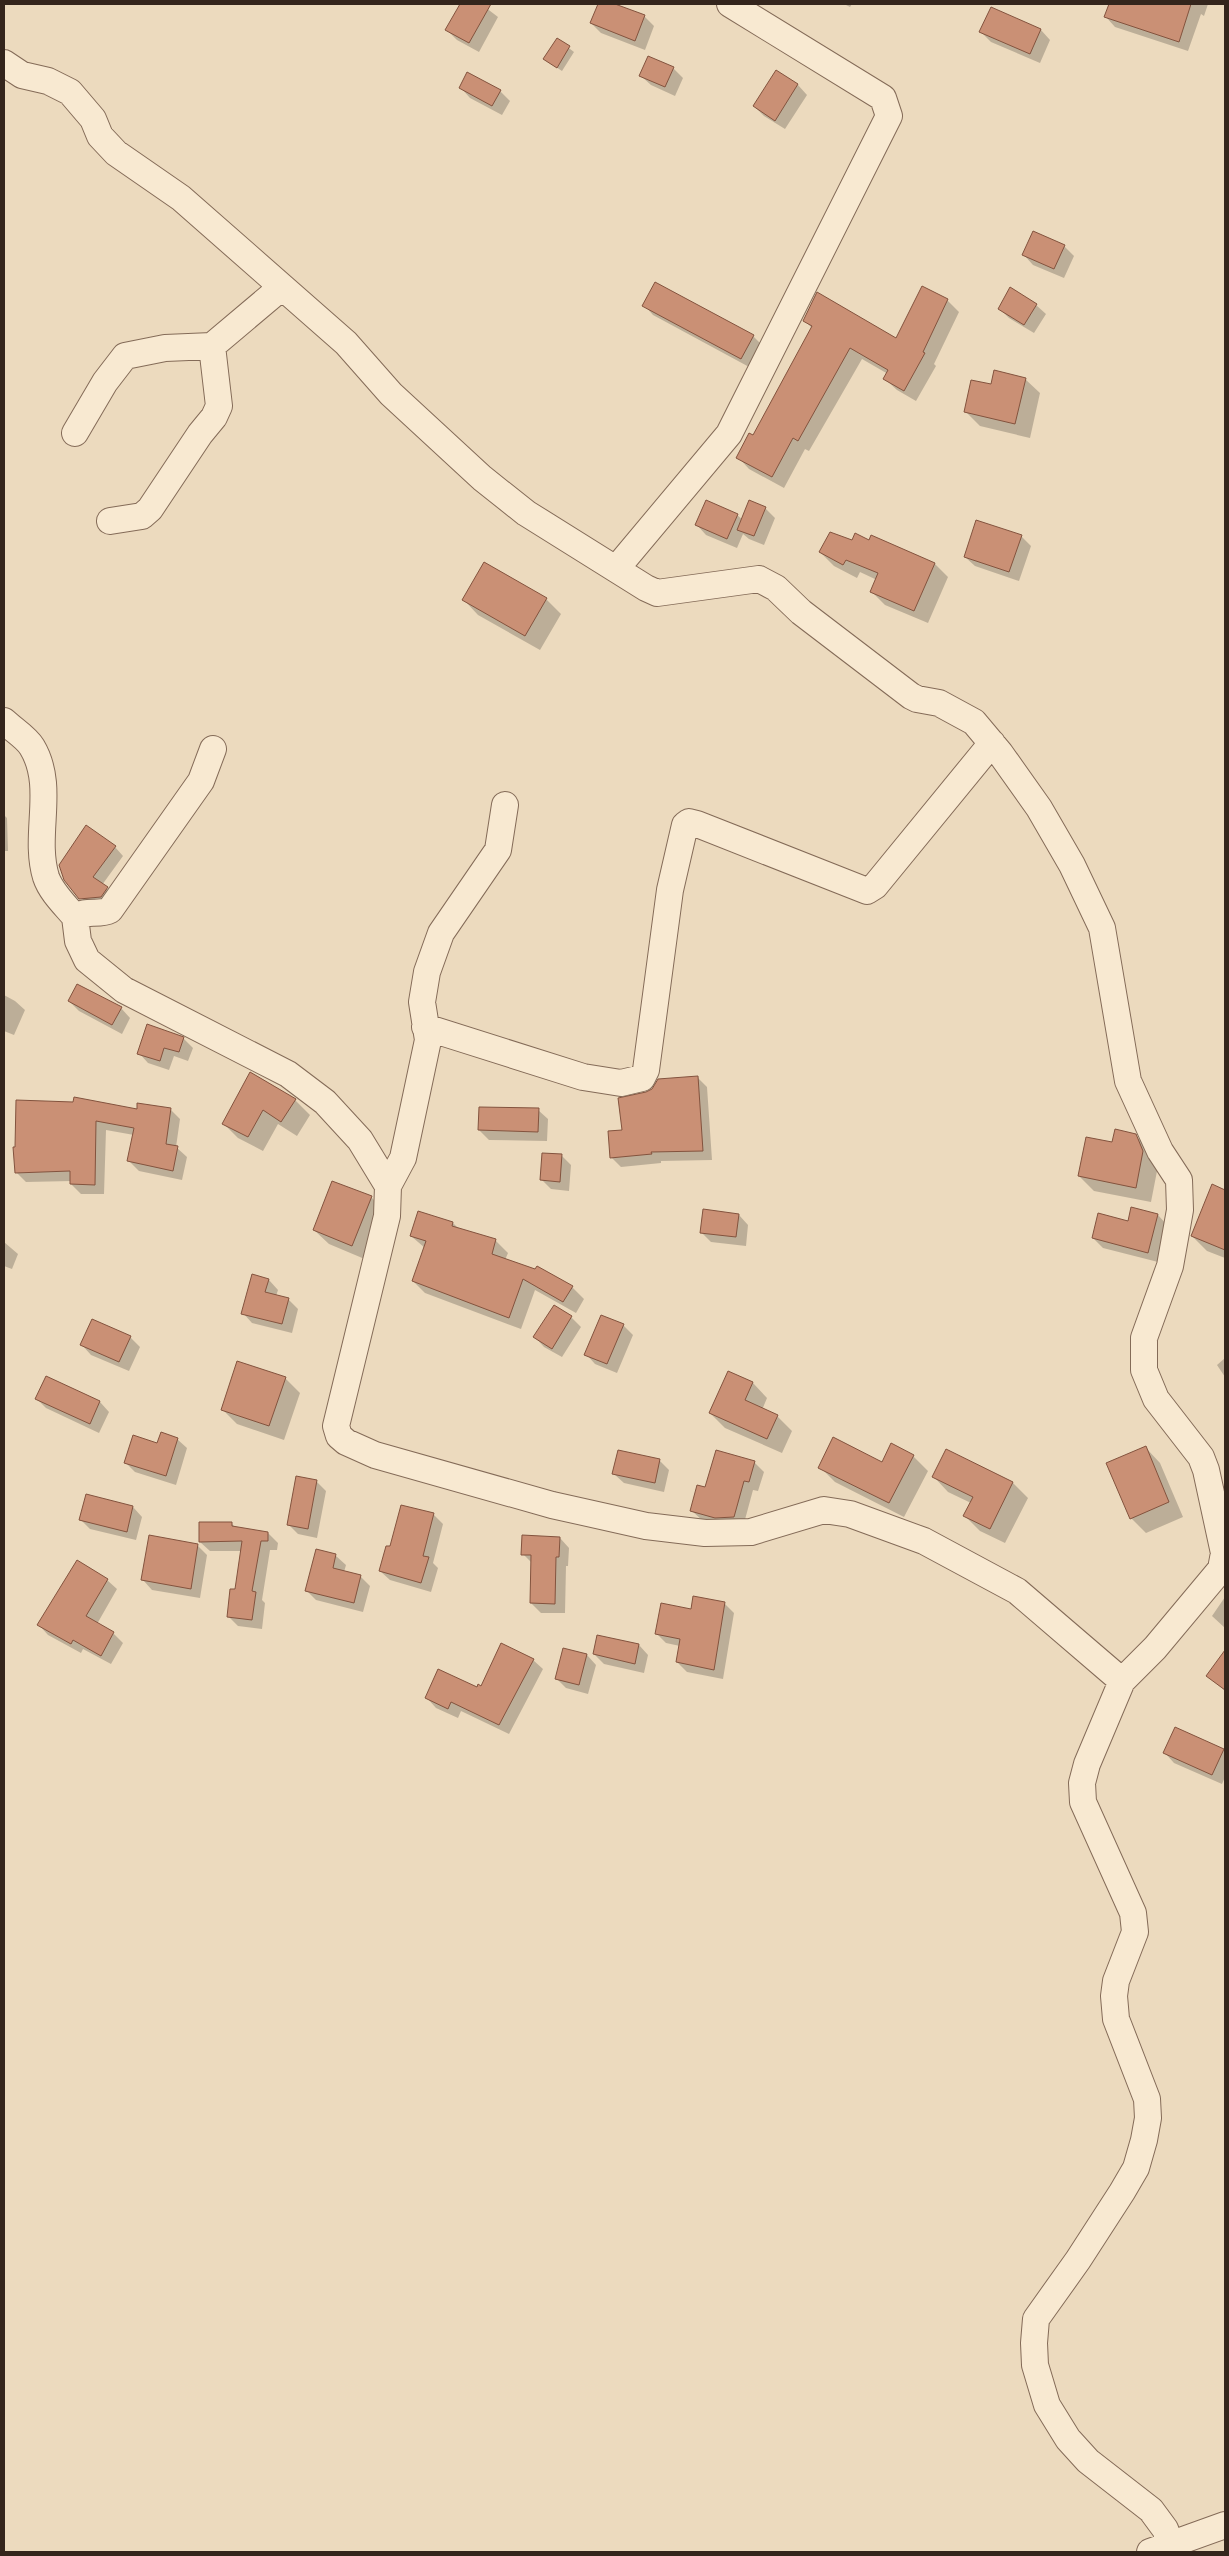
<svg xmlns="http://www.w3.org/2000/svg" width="1229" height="2556" viewBox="0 0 1229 2556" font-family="Merriweather,serif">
<rect width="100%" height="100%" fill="#ecdabe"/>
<path fill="#0003" d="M461,4H481L498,17L479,52L457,40L447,30Z
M599,4H611L644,16L654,26L645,50L601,33L591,23Z
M844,4H852L850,7Z
M1110,4H1145L1157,8L1158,4H1208L1204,16L1201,14L1188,51L1115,27L1106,17Z
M991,9L1041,30L1050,40L1040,63L991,42L981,32Z
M557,39L574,52L562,71L544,59Z
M673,68L683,78L675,96L651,85L641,76Z
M776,72L798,85L807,95L785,129L764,116L754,106Z
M461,88L500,91L510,101L502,115L470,98Z
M1033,233L1064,246L1074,256L1064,278L1033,265L1024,255Z
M922,288L947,300L959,312L934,364L936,366L916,401L897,390L885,379L888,374L862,359L809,451L805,449L784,488L749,469L738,457L754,437L812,328L804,320L897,340Z
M644,305L753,336L763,346L751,368L653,315Z
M1036,305L1046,314L1034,333L1009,318L999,308Z
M1025,379L1040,393L1030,438L980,426L965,411L992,386Z
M765,508L775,518L764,545L749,539L743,534L737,548L706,535L697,525L737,515L743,520Z
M1021,536L1031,546L1019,581L975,566L965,557Z
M852,542H870L935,564L948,577L928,623L885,605L871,591L877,580L860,572L857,578L834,566L820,552Z
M546,599L561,614L540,650L478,615L464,600Z
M4,815L7,818L8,851H4Z
M115,847L123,856L102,885L116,897L89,907L63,875Z
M4,995L15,1001L25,1010L14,1035L4,1031Z
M69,1001L121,1008L130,1018L122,1034L79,1011Z
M183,1038L193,1048L188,1061L174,1056L169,1070L148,1063L139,1053Z
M251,1074L295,1100L310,1115L297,1136L278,1124L263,1151L238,1138L224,1124Z
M697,1077L707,1087L712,1160L661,1161V1163L621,1167L611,1157L623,1131L646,1094Z
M18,1101L138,1110L170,1109L180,1119L176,1147L187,1157L182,1180L139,1171L129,1161L134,1135L106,1130L104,1194H81L71,1184L72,1181L26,1182L16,1172Z
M538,1110L548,1119L547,1141L489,1140L479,1130Z
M1135,1135L1150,1150L1158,1166L1151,1202L1094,1191L1079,1176L1113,1144Z
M562,1156L571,1165L569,1191L551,1189L541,1179Z
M1213,1186L1225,1191V1258L1207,1251L1192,1236Z
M371,1197L386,1212L367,1260L329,1244L314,1230Z
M739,1215L748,1225L746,1246L711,1242L701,1232Z
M1158,1215L1167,1225L1158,1262L1103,1248L1093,1238L1128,1222Z
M453,1223L459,1229L496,1241L508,1253L505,1260L536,1270L538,1267L572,1287L584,1299L576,1313L535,1290L521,1329L425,1293L413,1281L425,1248L411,1236Z
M4,1242L18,1254L12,1269L4,1266Z
M269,1280L278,1290L276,1296L288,1299L298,1309L292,1333L252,1323L243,1313Z
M554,1306L571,1317L581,1327L562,1357L544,1347L535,1337Z
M623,1325L633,1335L617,1373L595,1364L586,1354Z
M130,1337L140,1347L129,1371L91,1355L82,1345Z
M1225,1358V1377L1217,1365Z
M729,1372L753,1383L767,1398L762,1410L777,1416L792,1431L782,1453L725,1428L710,1413Z
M47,1377L100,1402L109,1412L99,1433L46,1408L37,1399Z
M285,1378L300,1393L284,1440L237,1424L222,1409Z
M177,1439L187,1448L176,1485L135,1472L125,1462L158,1445Z
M1146,1448L1160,1463L1183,1517L1146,1533L1131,1518Z
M946,1451L1013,1483L1028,1498L1005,1543L980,1531L965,1516L971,1503L948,1492L934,1477Z
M913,1456L928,1471L904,1517L835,1482L820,1467L882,1464Z
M659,1460L669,1470L664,1492L624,1483L614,1474Z
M754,1462L764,1472L758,1491L753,1490L743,1527L702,1520L692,1511L706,1489Z
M316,1481L326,1491L317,1538L298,1534L288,1524Z
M402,1506L434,1515L443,1524L433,1563L438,1568L431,1592L390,1580L380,1571L390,1548Z
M133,1507L142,1517L136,1540L90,1529L80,1519Z
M231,1523L236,1528L268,1533L278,1543L277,1550H270L262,1600L265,1603L262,1629L238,1626L228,1616L236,1590L242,1551H210L200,1542Z
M560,1538L569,1548L568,1566H566L565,1613H541L531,1603L532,1563L523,1554Z
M197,1545L207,1555L200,1598L152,1590L143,1580Z
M317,1550L336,1556L346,1565L344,1572L360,1576L370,1586L363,1612L316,1600L306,1590Z
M107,1580L117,1589L97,1624L113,1633L123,1643L111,1664L83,1649L81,1653L48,1635L39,1625Z
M1225,1597V1628L1212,1616Z
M724,1603L734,1613L723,1679L687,1672L677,1662L680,1646L666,1643L656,1633L692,1611Z
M639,1645L648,1655L644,1673L604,1664L594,1654Z
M564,1649L587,1655L596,1665L588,1694L566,1688L556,1678Z
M1225,1652V1691L1207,1675Z
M533,1660L543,1669L509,1734L461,1711L458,1718L436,1708L427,1698L481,1688Z
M1223,1750L1225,1752V1777L1222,1784L1174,1763L1165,1753Z"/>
<path fill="#ca9075" stroke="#83533e" d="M460,4H491L469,43L445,30Z
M598,4H615L645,15L635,41L590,23Z
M1109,4H1191L1179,42L1104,17Z
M991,7L1041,29L1030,54L979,32Z
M557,38L570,46L557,68L543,59Z
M648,56L674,67L665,87L639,76Z
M776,70L798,84L775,121L753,106Z
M467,72L501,90L492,106L459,88Z
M1033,231L1065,245L1054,269L1022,255Z
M655,282L754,335L741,359L642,306Z
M922,286L948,299L923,352L925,353L904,391L883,379L888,370L850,348L798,441L793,438L772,477L736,458L749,433L753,435L812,326L803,321L817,292L896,338Z
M1010,287L1037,304L1024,325L998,309Z
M994,370L1026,378L1015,424L964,412L971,380L991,384Z
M706,500L738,514L727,539L695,525Z
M749,500L766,507L754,536L737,530Z
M976,520L1022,535L1009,572L964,557Z
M830,532L852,540L855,533L869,540L871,535L935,563L914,611L870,592L878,573L846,560L843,565L819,552Z
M484,562L547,598L525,636L462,600Z
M86,825L116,846L93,877L108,887L101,897L79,899L64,880L59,865Z
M77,984L122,1007L112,1025L68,1001Z
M147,1024L184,1037L179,1052L164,1048L160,1061L137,1054Z
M250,1072L296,1099L281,1122L263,1110L248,1137L222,1124Z
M698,1076L703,1151L651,1152L652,1154L610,1158L608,1131L622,1130L618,1098L646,1092L652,1089L658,1079Z
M74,1097L137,1109V1103L171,1108L166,1144L178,1146L173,1171L127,1161L134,1128L96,1121L95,1185L70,1184V1171L15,1173L13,1147H15L16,1100L73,1102Z
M479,1107L539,1108L538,1132L478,1130Z
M1115,1129L1136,1134L1143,1151L1136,1188L1078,1176L1086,1137L1112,1142Z
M542,1153L562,1154L560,1182L540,1180Z
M332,1181L372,1196L352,1246L313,1230Z
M1212,1184L1225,1190V1250L1191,1236Z
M1131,1207L1158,1214L1148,1253L1092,1238L1098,1213L1128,1221Z
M703,1209L739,1214L736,1237L700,1233Z
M418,1211L453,1222L452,1226L496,1239L492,1254L535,1269L537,1266L573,1286L563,1302L523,1279L509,1318L412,1281L426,1241L410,1236Z
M252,1274L269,1279L265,1292L289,1298L282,1324L241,1314Z
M554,1305L572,1316L552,1349L533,1337Z
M601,1315L624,1324L607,1364L584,1355Z
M92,1319L131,1336L119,1362L80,1345Z
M237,1361L286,1377L269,1426L221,1410Z
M728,1371L753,1382L745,1400L778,1415L767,1439L709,1413Z
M46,1376L100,1401L90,1424L35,1399Z
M161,1432L178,1438L166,1476L124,1463L133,1435L157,1443Z
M833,1437L882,1462L891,1443L914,1455L889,1503L818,1468Z
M1146,1446L1169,1502L1130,1519L1106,1463Z
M946,1449L1013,1482L990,1529L963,1516L973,1497L932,1477Z
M618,1450L660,1459L655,1483L612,1474Z
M716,1450L755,1461L749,1482L744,1481L734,1517L715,1518L690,1511L697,1485L705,1487Z
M296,1476L317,1480L308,1529L287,1525Z
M86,1494L133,1506L127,1532L79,1520Z
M401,1505L434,1513L423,1556L429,1557L421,1583L379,1571L386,1546H390Z
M199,1522H232V1526L268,1532V1541H261L252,1591L256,1592L252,1620L227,1617L230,1589H235L242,1541L199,1542Z
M149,1535L198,1544L191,1589L141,1580Z
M522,1535L560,1537L559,1557H556L555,1604L530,1603L531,1555H521Z
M316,1549L336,1554L333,1568L361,1575L354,1603L305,1591Z
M77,1560L108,1579L86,1616L114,1632L101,1656L73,1640L71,1644L37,1625Z
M693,1596L725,1602L714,1670L676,1662L680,1639L655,1634L661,1603L691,1609Z
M597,1635L639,1644L635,1664L593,1654Z
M501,1643L534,1659L499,1725L451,1702L448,1709L425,1698L438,1669L477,1687L478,1684L481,1686Z
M563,1648L587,1654L579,1685L555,1679Z
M1225,1650V1690L1206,1676Z
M1175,1727L1224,1749L1212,1775L1163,1753Z"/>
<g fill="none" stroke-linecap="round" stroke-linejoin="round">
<defs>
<path id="minor" d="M4,63L22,75L48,81L70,92L93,119L100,136L116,153L181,198L346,343L391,394L482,478L526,513L646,588L657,593L759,579L776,588L801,612L911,696L917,699L939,703L974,722L1000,753L1039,808L1072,865L1102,928L1128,1081L1160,1151L1179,1180L1180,1210L1170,1266L1144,1338V1370L1156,1399L1201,1457L1206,1470L1224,1553L1221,1569L1155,1648L1122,1681L1087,1764L1082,1783L1083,1802L1133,1913L1135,1932L1116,1981L1114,1996L1116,2019L1147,2099L1148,2118L1144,2140L1136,2168L1122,2192L1078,2260L1036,2319L1034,2343L1035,2365L1047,2405L1068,2439L1088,2461L1151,2510L1165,2529L1171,2544
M75,433L105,382L125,356L165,348L212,346L282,287
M110,521L142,516L150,509L200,434L214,417L219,406L212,346
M616,569L729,434L889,116L883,98L730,4
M4,721C12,729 26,737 32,747C56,787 33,834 46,877C51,892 65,905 75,917
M213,749L201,781L110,910C99,916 86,909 75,917L78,941L87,960L124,990L288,1074L325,1102L360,1140L388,1186
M505,805L498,850L441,933L427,972L422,1002L428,1040L403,1158L388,1186L387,1216L336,1426L339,1436L346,1442L375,1455L552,1505L646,1526L705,1533L751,1532L824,1510L850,1514L924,1541L1017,1591L1122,1681
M425,1027L583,1077L621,1083L642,1078L646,1070L670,890L685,825L689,822L697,824L867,891L875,886L992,743
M1150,2552L1225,2525"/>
</defs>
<use href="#minor" stroke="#846b58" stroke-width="28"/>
<use href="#minor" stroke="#f8e9d1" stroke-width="26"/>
</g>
<rect width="1229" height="2556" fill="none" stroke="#34251c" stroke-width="10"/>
</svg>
